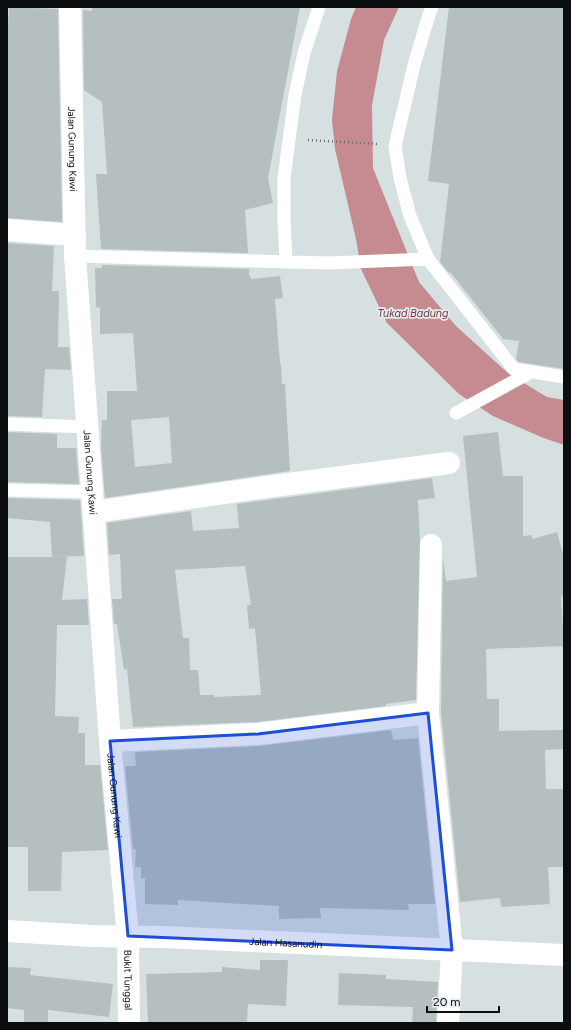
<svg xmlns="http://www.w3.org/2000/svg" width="571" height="1030" viewBox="0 0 571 1030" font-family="Figtree,sans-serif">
<rect width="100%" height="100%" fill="#d7e0e0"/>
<path fill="#c58b91" d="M356,7H399L384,40L372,105L373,168L419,282L456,326L509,374L547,397L564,400V445L541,437L493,416L459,394L387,323L361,269L356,239L335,149L332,120L337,71L351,19Z"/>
<path fill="#b6bfbf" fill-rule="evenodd" d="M9,7H32V8L58,9L62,222L7,218V46Z
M92,7H300L268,178L273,203L245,210L248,253L101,249L96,174H107L102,102L84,90L83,10L92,11Z
M449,7H564V369L518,362L516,359L519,341L503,339L451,273H449L440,262L449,184L428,181Z
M7,243L54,246L52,291H59L58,347H69L71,370L45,369L42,417L7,416Z
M102,265L249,269V276H250L251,279L280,276L283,298L275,299L280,364H281L282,384H285L290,471L105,498L101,447L102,420H107V391H137L133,333L100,334V308L96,307L95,268H102ZM169,417L172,463L135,467L131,420Z
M7,432L57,434V448H76L79,484L7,482Z
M498,432L503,476H523V536L532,535V539L557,532L564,558V596L561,597L564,646L486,649L487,699H499V731L564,730V749L545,750L546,789H564V867H548L550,904L501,907L500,898L460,902L441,712L443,559L446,581L477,577L463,436Z
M432,478L435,498L418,500L420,541L416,700L386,704V706L257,722L133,727L127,669L124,670L117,624H114L112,599H122L120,554L109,555L107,523L191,511L193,531L239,528L237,504ZM245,566L251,605H247L249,629L255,628L261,695L214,697V695H200L198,670H190L189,638H183L175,570Z
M7,498L80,500L84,556L52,557L50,522L7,518Z
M7,557H67L62,600L87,599L89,625H57L55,716L79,717L78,733H85V765H100L108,850L62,852L61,891H28V847H7V619L8,580H7Z
M391,730L393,740L418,738L435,904H408L409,910L320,908L321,918L279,919V906L178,900V905L145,904V878H141V867H135L136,849H133L125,766H136L135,752L260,746Z
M260,960H288L286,1006L248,1004L247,1023H148L146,974L222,972V967L260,970Z
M7,967L31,968L30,975L113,984L109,1017L48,1010V1023H24V1010L7,1008Z
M339,973L386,975V979L438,982L436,1023H412L413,1007L338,1005Z"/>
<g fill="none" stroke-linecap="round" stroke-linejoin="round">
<path stroke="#676d6d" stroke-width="2.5" stroke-dasharray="1 3" stroke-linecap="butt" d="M308,140L377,144"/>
<path stroke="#fff" stroke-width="13" d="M432,7L429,15L414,65L395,146L400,178L410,216L428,259L514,369L564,377
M75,256L328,263L428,259
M286,262L284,219V178L295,95L304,53L319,7
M456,413L531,372
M7,424L88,427
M7,490L92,492"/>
<g stroke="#fff" stroke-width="22">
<path id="s1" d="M70,7L75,256L110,741L128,936"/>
<path d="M7,230L75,235"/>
<path d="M94,512L266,487L449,463"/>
<path d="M431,545L428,713L452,950L448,1023"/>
<path d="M110,741L258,734L428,713"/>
</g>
<path stroke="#fff" stroke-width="22" id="s2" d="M128,936L129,1023"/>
<path stroke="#fff" stroke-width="22" id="s3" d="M7,931L92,936L163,937L564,955"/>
</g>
<path fill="#1d4ed8" fill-opacity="0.2" stroke="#1d4ed8" stroke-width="3" stroke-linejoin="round" d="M428,713L452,950L128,936L110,741L258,734Z"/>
<g text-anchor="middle" stroke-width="3.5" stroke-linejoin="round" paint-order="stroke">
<g font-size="10" fill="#0b0e0e" stroke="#e4eded">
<text dy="4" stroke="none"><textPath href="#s1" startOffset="142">Jalan Gunung Kawi</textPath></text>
<text dy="4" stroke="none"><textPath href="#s1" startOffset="466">Jalan Gunung Kawi</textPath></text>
<text dy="4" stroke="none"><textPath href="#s1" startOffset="790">Jalan Gunung Kawi</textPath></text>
<text dy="4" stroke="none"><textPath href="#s3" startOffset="279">Jalan Hasanudin</textPath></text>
<text dy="4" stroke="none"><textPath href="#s2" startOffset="44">Bukit Tunggal</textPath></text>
</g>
<g font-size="11" font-style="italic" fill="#7c3340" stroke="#e4eded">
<text x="413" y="317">Tukad Badung</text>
</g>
</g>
<rect width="571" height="1030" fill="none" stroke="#0b0e0e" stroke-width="16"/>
<path d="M427 1006v6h72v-6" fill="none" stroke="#0b0e0e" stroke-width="2"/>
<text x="433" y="1006" font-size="12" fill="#0b0e0e" stroke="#e4eded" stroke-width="3" paint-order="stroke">20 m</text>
</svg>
